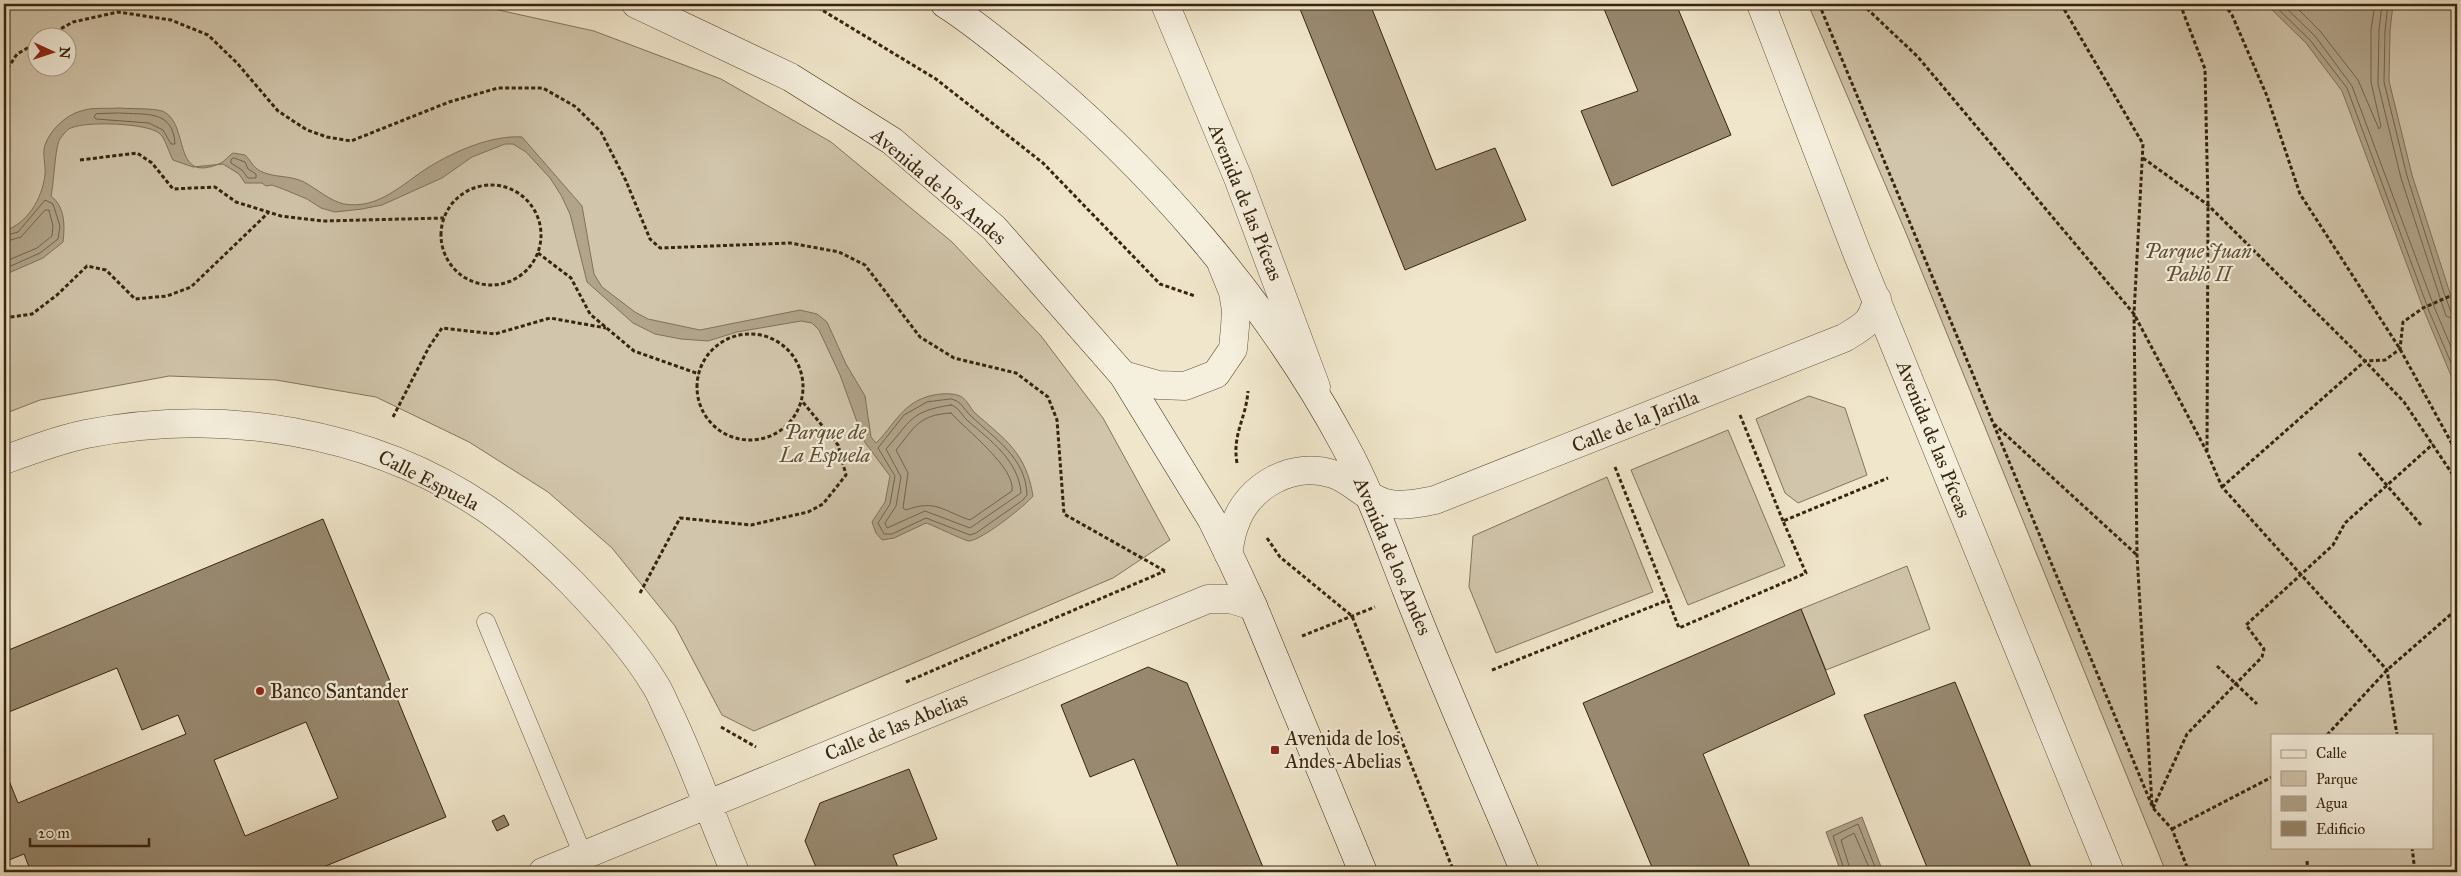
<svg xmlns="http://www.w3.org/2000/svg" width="2461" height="876" viewBox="0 0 2461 876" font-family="'IM FELL Great Primer',serif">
<rect width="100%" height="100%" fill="#f0e6cb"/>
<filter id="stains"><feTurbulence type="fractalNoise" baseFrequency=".004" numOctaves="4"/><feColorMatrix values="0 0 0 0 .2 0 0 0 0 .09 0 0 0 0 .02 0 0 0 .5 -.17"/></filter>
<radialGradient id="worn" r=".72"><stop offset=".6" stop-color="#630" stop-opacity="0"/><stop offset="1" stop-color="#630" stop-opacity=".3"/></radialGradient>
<path fill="#d1c5ab" stroke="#84755c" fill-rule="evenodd" d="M4,4H471L594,31L721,79L831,142L952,242L1041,336L1103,418L1170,540L1113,578L754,731L722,715L675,626L612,548L548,492L469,442L376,397L276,380L169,376L40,400L4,414ZM38,38H68V68H38Z
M1808,4H2457V872H2166L1906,233ZM2272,735H2432V847H2272Z
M1809,396L1845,408L1867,475L1798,503L1785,493L1756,419Z
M1728,430L1785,566L1688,605L1631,470Z
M1607,477L1653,592L1496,653L1469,587L1473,536Z
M1907,566L1930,629L1826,670L1801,609Z"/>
<path fill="#b1a48b" stroke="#817159" d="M2266,4H2393L2390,31L2389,81L2412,175L2457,315V390L2425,313L2342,91L2306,43Z
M119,108C130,109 152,108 162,111C191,122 170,186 221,163C225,161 228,156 233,153L245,155C251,161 253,167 260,171C274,178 290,175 304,182C317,189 330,201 344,204C379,210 403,183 429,167C455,151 492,135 522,137L582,206L594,274L602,287L635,312L648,319L700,330L800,310L817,314L827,322L846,364L865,396L871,437L876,443C893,427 900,406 926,397C935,394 951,392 960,396C967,399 970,408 975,413C1006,440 1026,453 1033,496C1025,506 982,540 969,541C965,541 933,525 926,523L894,538L882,540L876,533L872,522L885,502L890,476L864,441L840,375L819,330L812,323L801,321L737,332L708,341L681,339L655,334L633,323L587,282L570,214L561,195L550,178L526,152L513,144H505L472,157L442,178L382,205L362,209L335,212L321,208L307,199L283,189L272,185L266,186L262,183H245L239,174L223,164L193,167L173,160C169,153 165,137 159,133C146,123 86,121 71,128C67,129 63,135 60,139C55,146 54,183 51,196C65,207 65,225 63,242L43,258L4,275V231C27,224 42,199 45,175C46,166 42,153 45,145C50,130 66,115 81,111C92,107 107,109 119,108Z
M1862,817L1883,872H1841L1826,832Z"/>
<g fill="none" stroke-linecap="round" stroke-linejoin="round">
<path stroke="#74644c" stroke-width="1" d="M2273,4L2310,40L2347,88L2429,311L2457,377
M2282,4L2315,36L2352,86L2435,309L2457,361
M2293,4L2320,31L2358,80L2379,129L2381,126L2371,82V30L2375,4
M2382,4L2379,30L2378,84L2401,178L2446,316L2457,320
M2388,4L2385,31L2384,82L2407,176L2444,293L2451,312L2457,314
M119,113C145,115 173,109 175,144H171L163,130L149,123L96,119L94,117L96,114Z
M234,158L245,162L248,169L256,174V178H248L242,170L231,163V160Z
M4,236L18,232L45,200L53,204L60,226L58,239L40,253L4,269
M4,242L21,237L45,210H49L53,226L52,236L37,248L4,262
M951,399C962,401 963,409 971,416C995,439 1026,458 1027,495L1023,500L976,533L970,535L926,518L892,534H884L878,523L890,504L895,476L878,448L904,415L927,402Z
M951,405C959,407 962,416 968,421C990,440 1019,461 1021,493L970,528L925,511L887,528L885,523L896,506L901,477L886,449C911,421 910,411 951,405Z
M951,413C966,430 1016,468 1012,491L970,520C943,511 936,499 906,510L903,508L908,473L896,450C915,427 918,415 951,413Z
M1845,872L1833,836L1858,824L1877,872
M1851,872L1841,840L1854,833L1871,872"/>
</g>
<path fill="#988970" stroke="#38250e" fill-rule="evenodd" d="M1298,4H1370L1436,170L1495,148L1526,220L1405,270Z
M1602,4H1676L1731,135L1612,186L1581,111L1638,91Z
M323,519L446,817L311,872H31L24,854L4,862V768L18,803L186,734L178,715L142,730L117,668L4,714V652ZM306,722L338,798L245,836L214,760Z
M1801,609L1835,694L1703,754L1752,872H1654L1583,703Z
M1148,667L1187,683L1265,872H1180L1134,759L1090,777L1061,705Z
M1955,682L2033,872H1929L1864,715Z
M909,769L937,839L893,855L900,872H818L805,841L820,803Z
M504,815L509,825L497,831L492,821Z"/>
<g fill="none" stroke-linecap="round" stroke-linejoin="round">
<defs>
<path id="service" d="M486,622L583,855"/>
<path id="minor" d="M1165,4L1238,178L1316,387
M1761,4L1857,253L2110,872
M1123,375L1158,385L1185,386L1216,374L1233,349L1235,327L1236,310L1233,292L1222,265
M4,460C31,450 58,440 86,434C221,407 371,431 485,508C517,530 545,556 572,583C600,612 633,648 654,683C661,693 665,706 671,717C695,768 713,821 735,872
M1228,553C1230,544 1231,533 1235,524C1249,485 1293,461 1333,474C1352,480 1365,498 1386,503C1401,507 1419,503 1435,500L1844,338C1864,326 1872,323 1877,299
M543,872L1208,599H1230L1253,606"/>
<path id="secondary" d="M636,4L790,77L892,141L994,228L1123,375L1212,520L1232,561L1253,606L1363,872
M945,4C972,21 997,42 1022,62C1148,163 1267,301 1344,444C1370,491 1387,541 1407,591C1444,686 1486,779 1525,872"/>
</defs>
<use href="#service" stroke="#66553d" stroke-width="19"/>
<use href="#minor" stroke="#66553d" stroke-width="29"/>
<use href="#secondary" stroke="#38250e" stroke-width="29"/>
<path stroke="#38250e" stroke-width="3" stroke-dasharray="4 2.5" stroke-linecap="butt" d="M812,4L936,79L1043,163L1160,284L1195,296
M1819,4L2153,808L2172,829L2189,872
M1862,4L1918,57L2134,314L2207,452L2222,487L2387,670L2397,735
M2061,4L2143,144L2134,314L2137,555L2152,805
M2180,4L2205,69L2208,205L2207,451
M2224,4L2232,15L2267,96L2300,194L2400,349L2457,453
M44,38L73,22L118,12L171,20L208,35L237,63L278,111L307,130L327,137L351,141L449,102L498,88H543L576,107L601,132L626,181L650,239L660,248L790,243L839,252L865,265L920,337L954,358L1016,373L1048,397L1057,420L1064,514L1165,571
M4,74L17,54L38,42
M2143,158L2208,205L2365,361L2404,402L2457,481
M80,160L137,153L152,163L173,189L215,187L236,202L281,216L323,221L444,218
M441 235a50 50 0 1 1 100 0a50 50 0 1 1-100 0Z
M538,253L571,278L590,314L634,351L699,374
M4,318L32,314L57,295L87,266L106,270L135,299L167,296L191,287L268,213
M697 387a53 53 0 1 1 106 0a53 53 0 1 1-106 0Z
M1740,415L1783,521
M393,417L429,347L442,328L495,334L550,318L606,328
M1994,424L2137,555
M2359,453L2421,525
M1237,463C1232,434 1246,419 1248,391
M1615,467L1668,600
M2222,487L2365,361L2385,360L2400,349L2403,322L2423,308L2457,293
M1267,538L1280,557L1352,616L1454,872
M640,593L680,518L751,525L808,512L823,504L846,475L838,445L802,401
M1302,636L1375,607
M2217,666L2257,704
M1492,670L1668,600L1679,628L1806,573L1783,521L1888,478
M906,682L1165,571
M721,727L756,747
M2327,735L2387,670L2457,609
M2153,808L2187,734L2262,657L2264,649L2246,625L2333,545L2345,523L2433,444
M2172,829L2272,777
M2412,847L2415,872
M2307,861L2308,872"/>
<use href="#service" stroke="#f5efdd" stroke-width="18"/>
<use href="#minor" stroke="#f5efdd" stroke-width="28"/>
<use href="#secondary" stroke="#f5efdd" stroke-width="28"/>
</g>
<g fill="#8f2418" stroke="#f5efdd" stroke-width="2">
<circle cx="260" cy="691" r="5"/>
<rect x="1270" y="745" width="10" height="10" rx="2.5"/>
</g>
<g text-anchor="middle" stroke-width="4.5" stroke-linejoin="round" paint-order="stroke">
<g font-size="20" fill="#38250e" stroke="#f5efdd">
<text transform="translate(939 186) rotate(40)" y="7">Avenida de los Andes</text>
<text transform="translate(1246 202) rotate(68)" y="7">Avenida de las Píceas</text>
<text transform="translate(1635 421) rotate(-22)" y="7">Calle de la Jarilla</text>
<text transform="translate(1934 439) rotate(68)" y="7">Avenida de las Píceas</text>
<text transform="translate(429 480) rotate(27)" y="7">Calle Espuela</text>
<text transform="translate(1393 556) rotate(67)" y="7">Avenida de los Andes</text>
<text transform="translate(896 726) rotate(-22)" y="7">Calle de las Abelias</text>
</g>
<g font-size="20" font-style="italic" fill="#5e4d35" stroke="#f5efdd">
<text x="2198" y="258">Parque Juan<tspan x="2198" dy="23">Pablo II</tspan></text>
<text x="825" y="439">Parque de<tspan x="825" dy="23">La Espuela</tspan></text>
</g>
<g font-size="20" fill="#38250e" stroke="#f5efdd" text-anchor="start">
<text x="270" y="698">Banco Santander</text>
<text x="1285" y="745">Avenida de los<tspan x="1285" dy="23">Andes-Abelias</tspan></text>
</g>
</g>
<rect width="2461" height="876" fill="none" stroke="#f0e6cb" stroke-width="20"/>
<rect x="5" y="5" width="2451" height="866" fill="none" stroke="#38250e" stroke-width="2.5"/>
<rect x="10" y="10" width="2441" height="856" fill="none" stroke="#38250e"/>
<rect x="2271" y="734" width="162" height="115" fill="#f5efdd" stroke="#a99e8a"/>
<rect x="2281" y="750" width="25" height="8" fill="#f5efdd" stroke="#a99e8a"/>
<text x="2316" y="758" font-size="15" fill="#38250e">Calle</text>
<rect x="2281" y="771" width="25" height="15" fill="#d1c5ab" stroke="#a99e8a"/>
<text x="2316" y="784" font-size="15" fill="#38250e">Parque</text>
<rect x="2281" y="796" width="25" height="15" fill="#b1a48b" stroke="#a99e8a"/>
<text x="2316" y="808" font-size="15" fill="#38250e">Agua</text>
<rect x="2281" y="821" width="25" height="15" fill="#988970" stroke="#a99e8a"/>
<text x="2316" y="834" font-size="15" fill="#38250e">Edificio</text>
<g transform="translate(52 52) rotate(93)"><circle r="24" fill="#f5efdd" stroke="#a99e8a"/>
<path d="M0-4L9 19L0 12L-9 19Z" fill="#8f2418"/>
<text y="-8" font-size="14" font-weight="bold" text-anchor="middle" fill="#38250e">N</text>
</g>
<path d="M30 838v8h119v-8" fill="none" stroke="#38250e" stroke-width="2.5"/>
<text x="38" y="838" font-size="15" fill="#38250e" stroke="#f5efdd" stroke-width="4" paint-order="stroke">20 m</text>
<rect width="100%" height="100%" filter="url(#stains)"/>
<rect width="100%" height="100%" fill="url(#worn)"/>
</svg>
